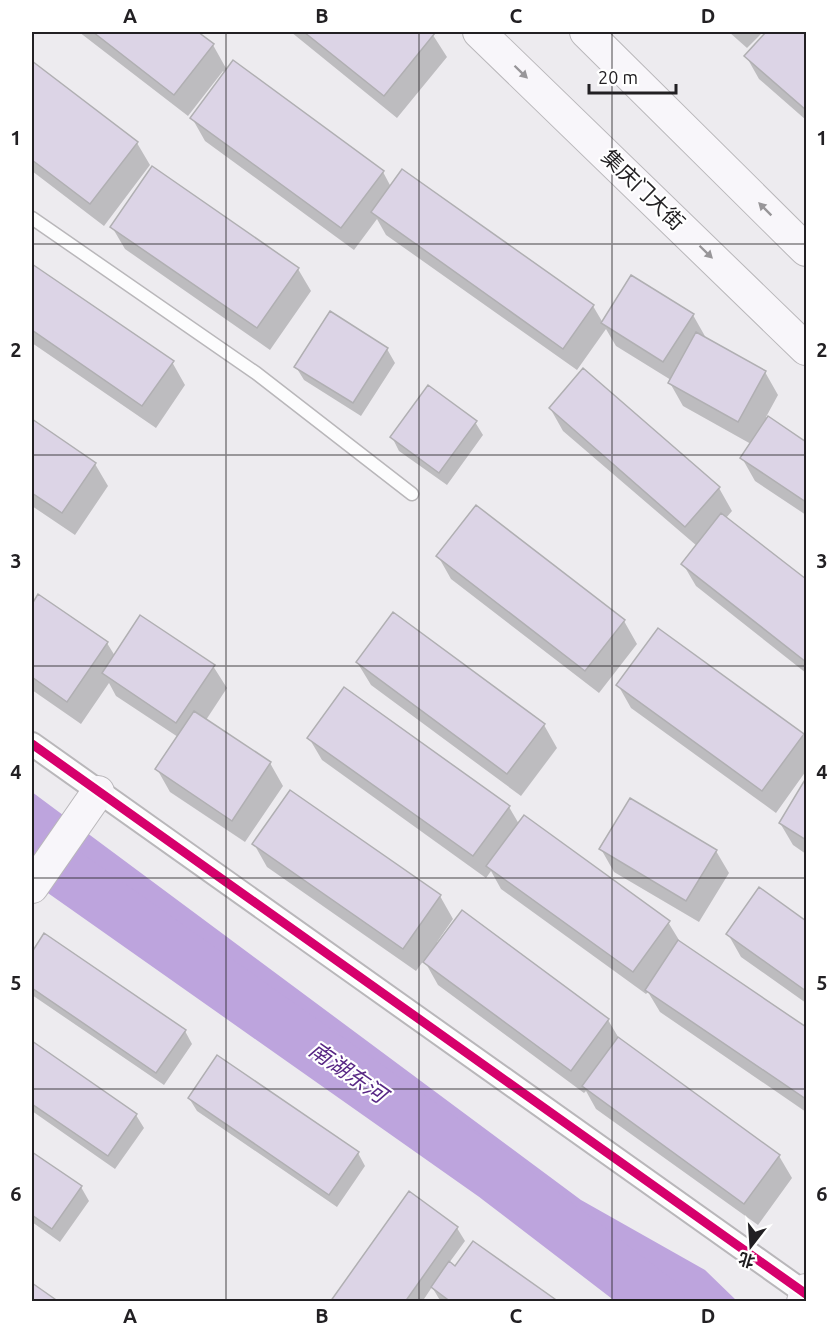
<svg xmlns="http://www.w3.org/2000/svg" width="838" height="1333" viewBox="0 0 838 1333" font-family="Ubuntu,'Noto Sans SC',sans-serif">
<rect width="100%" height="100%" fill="#edebef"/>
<path fill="#bda4dd" d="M32,792L581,1200L705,1270L737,1301H662L616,1255L32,846Z"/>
<path fill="#0003" d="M79,32H196L213,45L227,70L383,172L391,187L403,172L593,306L603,323L693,315L706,338L765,372L778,395L766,417L806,444V515L755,481L742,458L751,444L683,406L670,383L671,380L616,346L606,329L577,370L386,235L377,219L354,250L205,141L192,118L225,73L223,71L188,116Z
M291,32H431L447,57L397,118Z
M729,32H763L747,48Z
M768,32H802L806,36V120L759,79L746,56Z
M32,63L137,143L150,165L104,226L32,171Z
M112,227L298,269L311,291L270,350L125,249Z
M32,266L172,362L185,385L156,428L32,343Z
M387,349L395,363L361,416L304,380L296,367Z
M550,408L719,488L732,511L726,518L806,581V673L696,586L683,564L697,546L563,431Z
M32,421L95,464L108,486L75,535L32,506Z
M475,422L483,435L447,485L399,451L392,437Z
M438,556L624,621L637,644L599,693L451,579Z
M39,596L107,643L115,656L213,666L227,688L206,720L270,763L283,786L245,842L170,792L157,769L178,737L116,696L109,683L81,724L32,690V607Z
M357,662L544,725L557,748L521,796L371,685Z
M618,685L803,735L806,740V771L776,813L631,708Z
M309,738L509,807L519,824L668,922L682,945L806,1029V1112L660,1012L648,992L646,994L501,889L491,871L486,878L322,760Z
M806,781V854L793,845L780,823Z
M254,844L440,896L453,919L437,942L439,944L462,912L608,1020L620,1040L779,1156L792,1178L758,1225L596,1109L586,1091L584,1093L438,985L424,960L416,971L267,867Z
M601,849L716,851L729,873L699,922L614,872Z
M759,889L806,922V1003L741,957L728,934Z
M45,935L185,1031L192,1044L164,1085L32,995V954Z
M32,1043L136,1115L144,1128L115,1169L32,1111Z
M189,1098L358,1153L365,1166L337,1207L197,1111Z
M32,1154L81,1187L89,1201L60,1242L32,1222Z
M457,1228L465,1241L449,1263L456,1268L556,1302H441L432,1287L422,1302H332Z"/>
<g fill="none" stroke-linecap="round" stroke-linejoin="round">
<path stroke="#bda4dd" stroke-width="52" d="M32,850L496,1177L659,1302"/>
</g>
<path fill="#dcd4e6" stroke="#b0afb2" stroke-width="1.5" d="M93,32H198L214,44L174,95Z
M304,32H433L435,33L384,96Z
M766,32H804L806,34V110L744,56Z
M233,60L384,171L341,228L190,118Z
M32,61L138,142L90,204L32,160Z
M152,166L299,268L257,328L110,227Z
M402,169L594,305L563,349L371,212Z
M32,264L174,361L142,406L32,330Z
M631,275L694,314L663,362L601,323Z
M330,311L388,348L353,403L294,367Z
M696,332L766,371L738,422L668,383Z
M583,368L720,487L685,527L549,408Z
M428,385L477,421L439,473L390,437Z
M768,416L806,442V502L740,458Z
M32,419L96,463L62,513L32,493Z
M476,505L625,620L585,671L436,556Z
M721,513L806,579V662L681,564Z
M38,594L108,642L67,702L32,677V604Z
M393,612L545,724L507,774L356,662Z
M140,615L215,665L176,723L102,673Z
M658,628L804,734L762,791L616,685Z
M344,687L510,806L473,856L307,738Z
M194,711L271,762L232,821L155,769Z
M806,778V840L779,823Z
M290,790L441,895L403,949L252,844Z
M630,798L717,850L686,901L599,849Z
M524,815L670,921L633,972L486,866Z
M759,887L806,921V991L726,934Z
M462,910L609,1019L571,1071L423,962Z
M44,933L186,1030L156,1073L32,988V952Z
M678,940L806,1027V1099L645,990Z
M618,1037L780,1155L744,1204L582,1086Z
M32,1041L137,1114L108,1156L32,1104Z
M217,1055L359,1152L329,1195L188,1098Z
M32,1152L82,1186L52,1229L32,1215Z
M409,1191L458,1227L405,1302H330Z
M473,1241L559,1302H451L431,1287L449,1261L455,1266Z
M32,1283L59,1302H32Z"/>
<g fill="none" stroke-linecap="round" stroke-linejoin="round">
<defs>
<path id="lane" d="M32,218L256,373L412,494"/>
<path id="street" d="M32,744L805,1293"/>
<path id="secondary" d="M479,32L806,349
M586,32L806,250
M32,887L98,792
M803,1302L806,1290"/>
</defs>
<use href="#lane" stroke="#b9b7ba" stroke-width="15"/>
<use href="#street" stroke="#b9b7ba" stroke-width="26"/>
<use href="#secondary" stroke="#b9b7ba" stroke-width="34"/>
<use href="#lane" stroke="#fcfcfd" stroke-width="12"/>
<use href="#street" stroke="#fcfcfd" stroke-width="22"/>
<use href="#secondary" stroke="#f8f6fa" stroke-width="32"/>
<defs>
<path id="cycleway" d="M32,744L806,1294"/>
</defs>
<use href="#cycleway" stroke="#fff" stroke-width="13"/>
<use href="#cycleway" stroke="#d6006c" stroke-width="9"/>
</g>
<defs><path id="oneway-solid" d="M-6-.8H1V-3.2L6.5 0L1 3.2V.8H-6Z" transform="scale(1.5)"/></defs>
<g fill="#989699">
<use href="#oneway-solid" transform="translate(521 72) rotate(44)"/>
<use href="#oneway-solid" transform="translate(765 209) rotate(-135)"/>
<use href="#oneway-solid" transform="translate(706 252) rotate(44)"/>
</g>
<path fill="none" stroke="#222023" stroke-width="1.5" stroke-opacity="0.55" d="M226,32V1302M419,32V1302M612,32V1302M32,244H806M32,455H806M32,666H806M32,878H806M32,1089H806"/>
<g text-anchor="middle" stroke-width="4.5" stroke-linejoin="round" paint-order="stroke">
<g font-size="21" fill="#222023" stroke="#fff">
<text transform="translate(643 190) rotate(44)" y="7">集庆门大街</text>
</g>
<g font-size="22" font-style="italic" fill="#582785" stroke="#fff">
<text transform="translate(348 1072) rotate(35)" y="8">南湖东河</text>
</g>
</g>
<rect width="838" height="1333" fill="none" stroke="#ffffff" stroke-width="66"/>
<g transform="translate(751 1246) rotate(197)" stroke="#ffffff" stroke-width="4.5" paint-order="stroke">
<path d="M0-4.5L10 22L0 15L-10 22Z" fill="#222023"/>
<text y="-9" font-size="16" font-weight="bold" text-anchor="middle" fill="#222023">北</text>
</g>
<path d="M589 84v9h87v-9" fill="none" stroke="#222023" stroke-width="3"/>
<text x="598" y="84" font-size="18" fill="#222023" stroke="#ffffff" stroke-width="4.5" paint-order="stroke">20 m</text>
<rect x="33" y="33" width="772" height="1267" fill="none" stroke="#222023" stroke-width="2"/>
<g font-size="20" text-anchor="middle" font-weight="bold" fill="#222023">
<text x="130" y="23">A</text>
<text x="322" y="23">B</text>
<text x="516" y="23">C</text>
<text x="708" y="23">D</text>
<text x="16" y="145">1</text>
<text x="822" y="145">1</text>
<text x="16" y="357">2</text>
<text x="822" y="357">2</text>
<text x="16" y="568">3</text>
<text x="822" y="568">3</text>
<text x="16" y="779">4</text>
<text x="822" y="779">4</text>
<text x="16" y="990">5</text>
<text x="822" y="990">5</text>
<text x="16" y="1201">6</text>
<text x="822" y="1201">6</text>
<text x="130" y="1323">A</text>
<text x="322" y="1323">B</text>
<text x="516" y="1323">C</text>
<text x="708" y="1323">D</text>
</g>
</svg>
